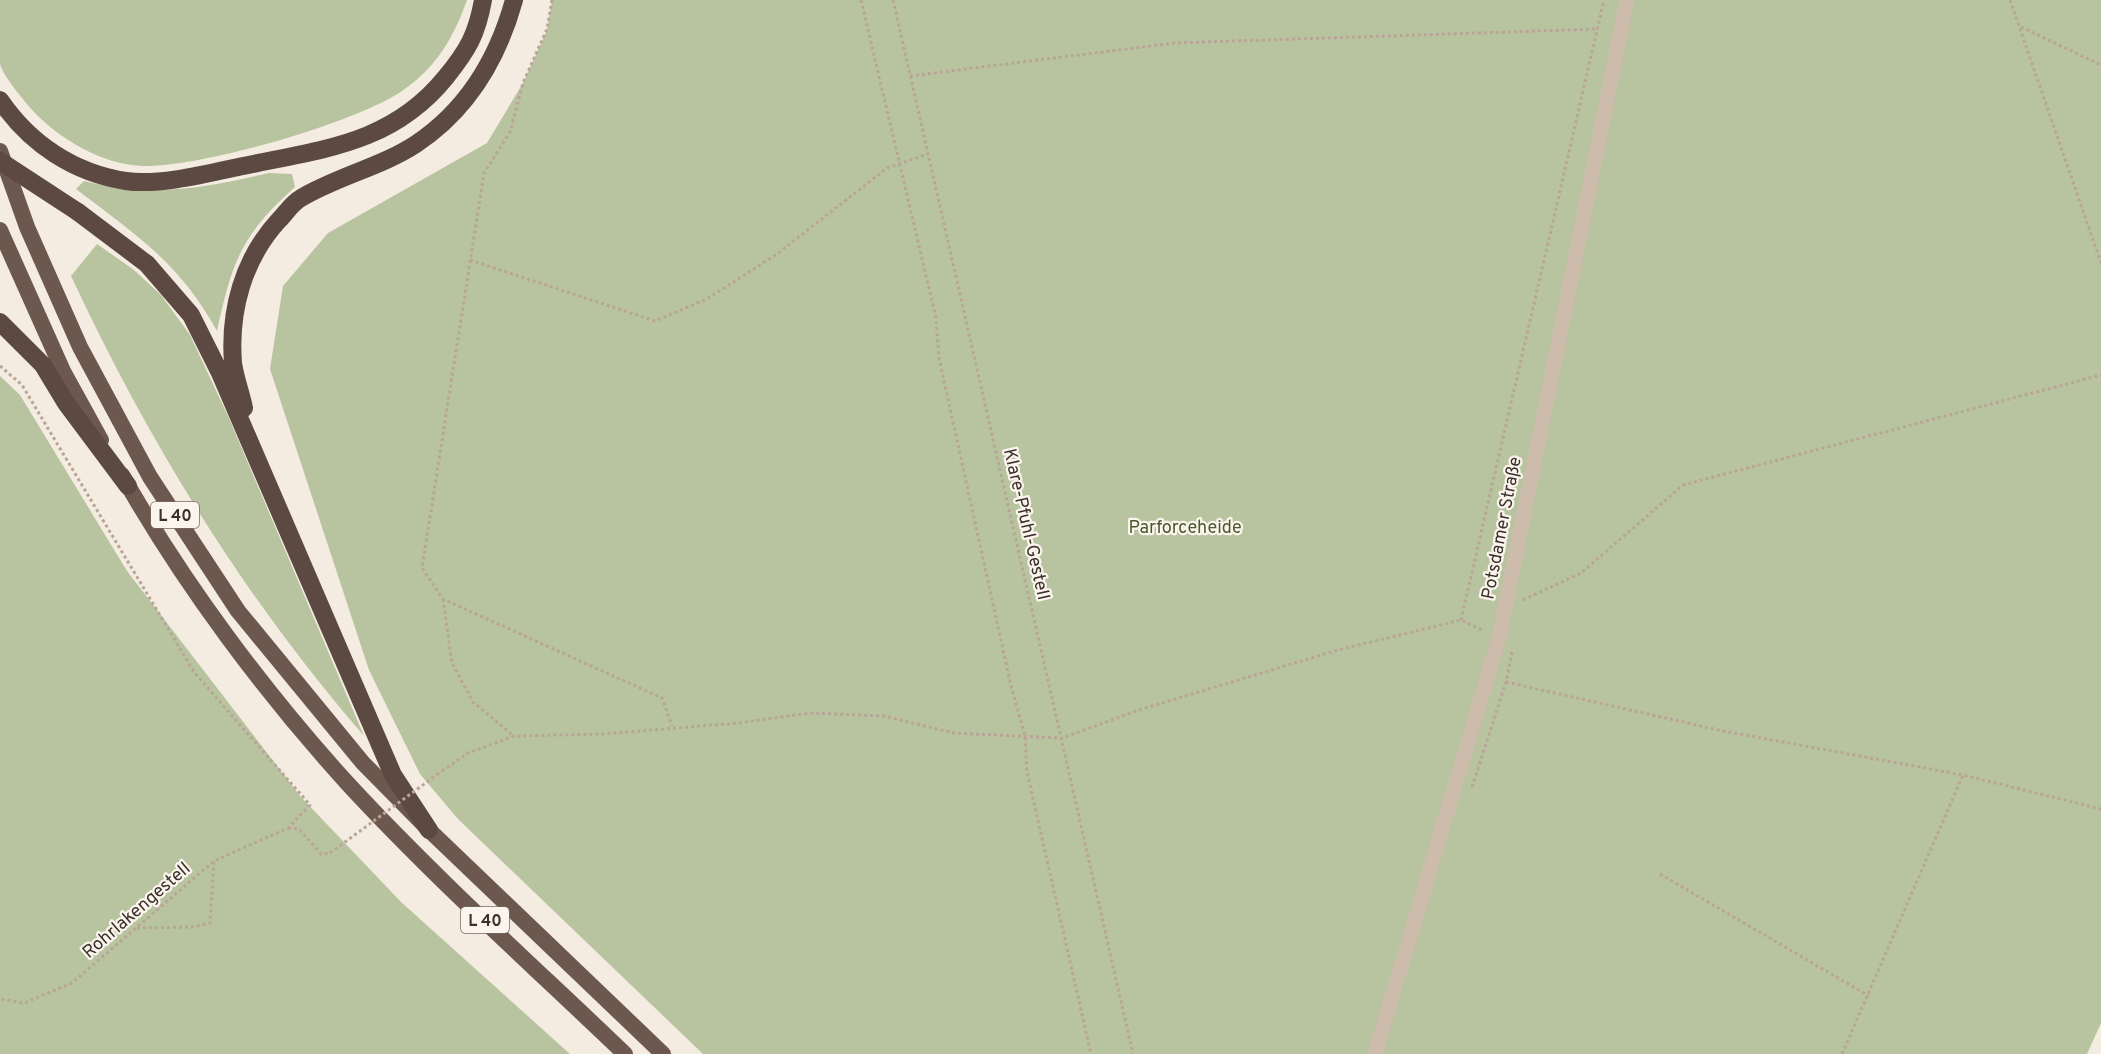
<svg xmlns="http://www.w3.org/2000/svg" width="2101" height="1054" viewBox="0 0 2101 1054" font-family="Overpass,sans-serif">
<rect width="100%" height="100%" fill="#f4ebe1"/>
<path fill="#b8c4a0" d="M0,0H467C454,37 436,68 402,91C355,123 200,168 142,166C102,164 61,140 34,112C25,102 3,76 0,64C0,45 0,20 0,0Z
M552,0H2101V1023L2087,1054H703L458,819L420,774L369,670L270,369L283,286L328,233L487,143L523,83L547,30Z
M269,173L292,174L295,187C241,235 232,262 217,331C179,262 136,235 76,189L84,181C156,197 198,189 269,173Z
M97,244L134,270L161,295L190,335L228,416L364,736C243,596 149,443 71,276Z
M0,376L20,395L127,571L301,797L401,902L570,1054H0Z"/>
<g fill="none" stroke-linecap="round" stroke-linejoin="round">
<path stroke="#b9a596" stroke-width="3" stroke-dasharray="3 3" stroke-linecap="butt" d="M552,0L547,29L523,83L510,132L484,173L422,568L443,599L662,698L672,726
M861,0L936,318L939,358L1011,686L1025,736L1027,772L1091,1054
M893,0L1133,1054
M2010,0L2101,263
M2021,27L2101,65
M910,76L1175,43L1598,29
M470,260L655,321L707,299L777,254L887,168L928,154
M0,366L22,385L194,672L310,805L288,828L214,861L72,983L24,1003L0,999
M443,599L452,663L473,702L514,736
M1523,600L1581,573L1683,485L2101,375
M1461,620L1604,0
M1506,682L1723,731L1963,775L2101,809
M442,771L468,753L514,736L603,734L738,723L810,713L884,716L954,733L1062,738L1142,709L1338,650L1461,620L1484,631
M1472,787L1506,682L1512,652
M288,828L299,829L321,854L330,853
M1660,874L1869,996
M137,928L193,927L210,923L214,861
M1842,1054L1963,775"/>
<path stroke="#cdbbac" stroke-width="15" d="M1375,1054L1499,638L1627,0"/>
<path stroke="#6c584f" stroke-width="16" d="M0,151L27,227L80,347L150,477L238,611L363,763L429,830L663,1054
M0,230L63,371L101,440
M122,475C183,583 265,693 349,785C436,879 532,965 625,1054"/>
<path stroke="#5c4a42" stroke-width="18" d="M0,100C30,144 74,173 126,181C160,186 210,173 243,166C323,149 392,144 446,77C468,50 477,34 483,0
M78,212L147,264L191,315L220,373L393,775L429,830
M0,322L43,365L66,403L128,486
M244,408C241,393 235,378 233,363C229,311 243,259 279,220C286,213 292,203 301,198C338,176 381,167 416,144C467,110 498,58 514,0"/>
<path stroke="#b9a596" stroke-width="3" stroke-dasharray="3 3" stroke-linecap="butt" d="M330,853L442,771"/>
<path stroke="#5c4a42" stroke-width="18" d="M0,161L78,212"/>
</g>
<g text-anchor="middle" stroke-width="4.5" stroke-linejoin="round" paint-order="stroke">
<g fill="#fbf5ee" stroke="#756b66" stroke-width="1.5">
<rect x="151" y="502" width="48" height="26" rx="4.5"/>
<rect x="461" y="907" width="48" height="26" rx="4.5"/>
</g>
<g font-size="16" font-weight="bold" fill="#3b302b">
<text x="175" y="521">L 40</text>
<text x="485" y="926">L 40</text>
</g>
<g font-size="18" fill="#3b302b" stroke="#fbf5ee">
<text transform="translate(1027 524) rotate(77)" y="6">Klare-Pfuhl-Gestell</text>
<text transform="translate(1501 528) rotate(-79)" y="6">Potsdamer Straße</text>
<text transform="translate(136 910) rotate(-41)" y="6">Rohrlakengestell</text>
</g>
<g font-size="18" fill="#4a5a2e" stroke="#fbf5ee">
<text x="1185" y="533">Parforceheide</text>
</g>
</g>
</svg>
